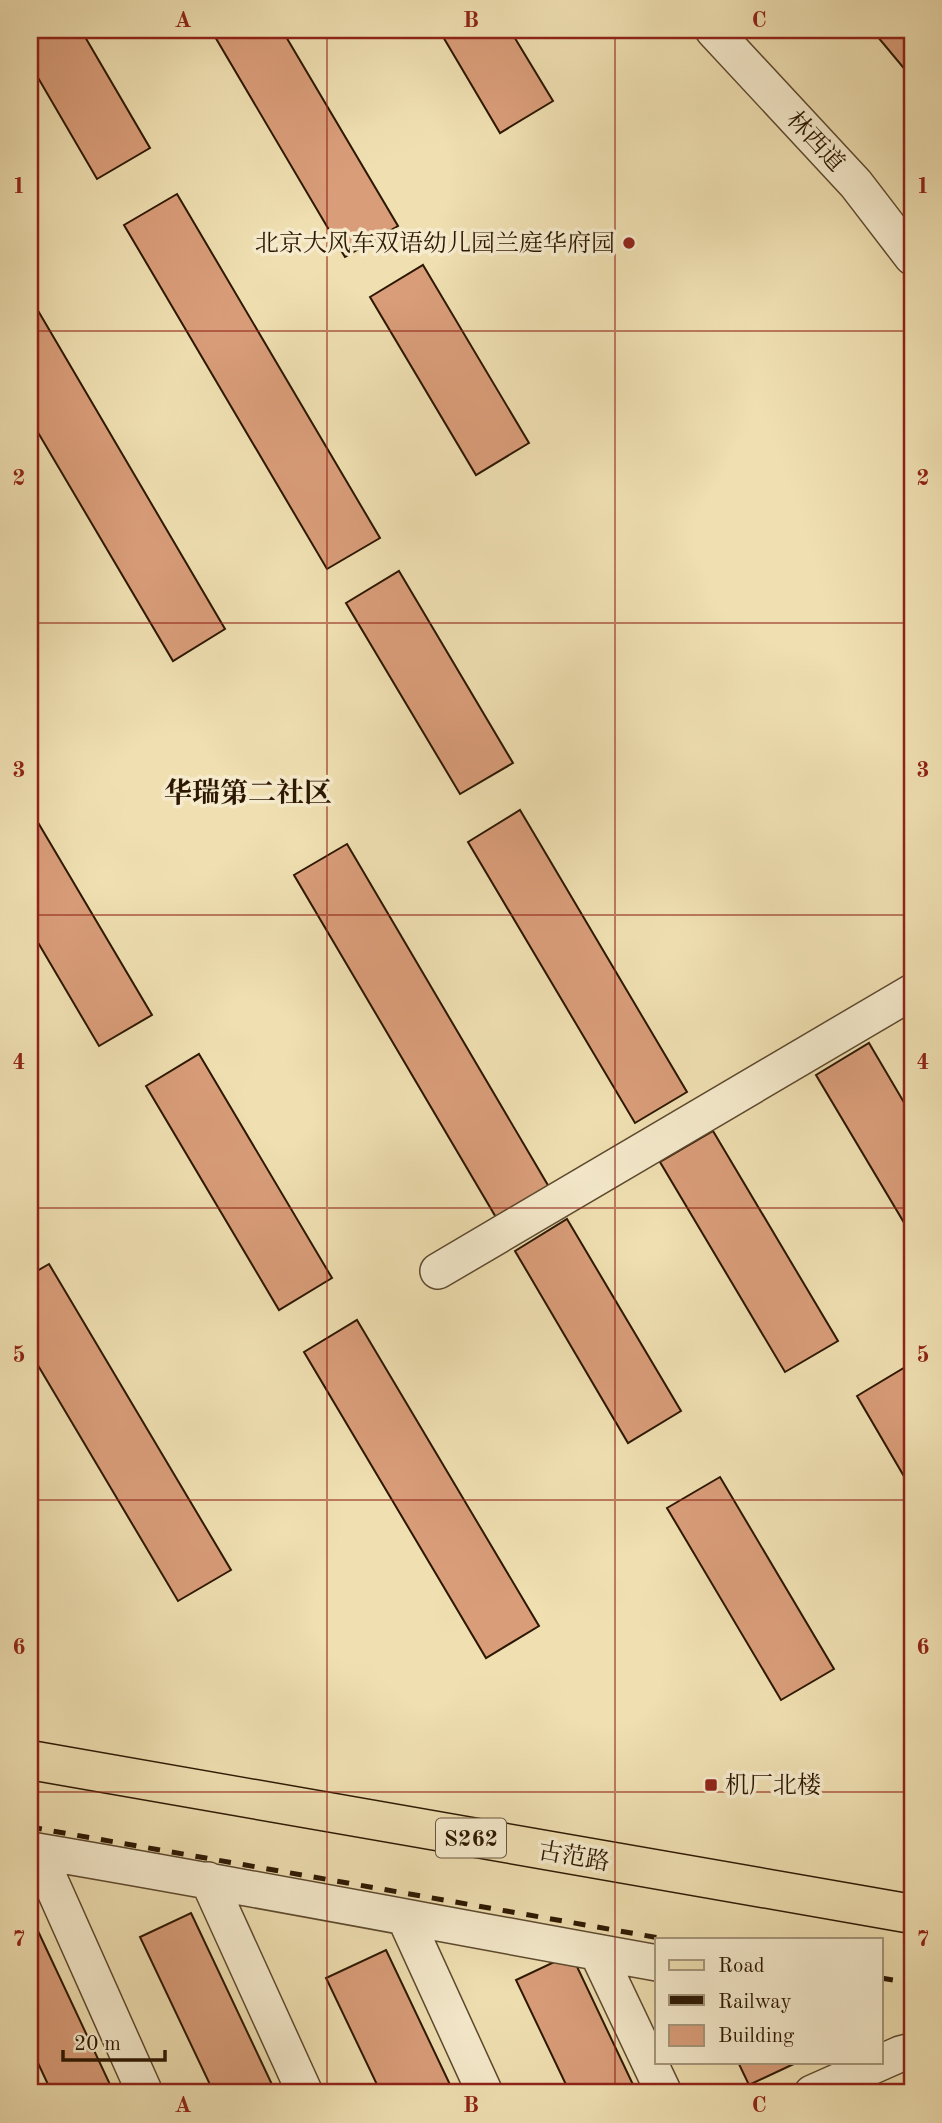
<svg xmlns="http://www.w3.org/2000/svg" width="942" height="2123" viewBox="0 0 942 2123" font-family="'Old Standard TT','Noto Serif SC',serif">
<rect width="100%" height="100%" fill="#efdfb1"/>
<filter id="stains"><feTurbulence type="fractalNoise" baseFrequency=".00286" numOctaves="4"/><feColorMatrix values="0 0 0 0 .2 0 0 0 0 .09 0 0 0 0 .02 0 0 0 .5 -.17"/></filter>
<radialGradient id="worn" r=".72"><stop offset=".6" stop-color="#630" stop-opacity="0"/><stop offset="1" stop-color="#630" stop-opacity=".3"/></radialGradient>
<path fill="#d99d79" stroke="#2c1702" stroke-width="2" d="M30,30H81L150,148L97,179L30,64Z
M211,30H282L398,226L345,257Z
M439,30H510L553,101L500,133Z
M872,30H912V78Z
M177,194L380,538L327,569L124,225Z
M423,265L529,443L476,475L370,297Z
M30,297L225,629L173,661L30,419Z
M399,571L513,763L460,794L346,603Z
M30,809L152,1015L99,1046L30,929Z
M520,810L687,1092L635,1123L468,842Z
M347,844L549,1187L497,1219L294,875Z
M869,1043L912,1116V1236L816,1075Z
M199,1054L332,1278L279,1310L146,1086Z
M713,1131L838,1341L785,1372L660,1162Z
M567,1219L681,1411L628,1443L515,1251Z
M49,1264L231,1570L178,1601L30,1352V1275Z
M357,1320L539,1626L486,1658L304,1352Z
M912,1363V1490L857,1396Z
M720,1477L834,1669L781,1700L667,1508Z
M191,1913L276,2093H214L140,1937Z
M30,1914L114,2093H52L30,2046Z
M386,1950L454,2093H381L326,1978Z
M571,1954L637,2093H570L516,1980Z
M738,2062H798L749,2085Z"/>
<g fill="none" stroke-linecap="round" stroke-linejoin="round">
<defs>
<path id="minor" d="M713,30L856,184L912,257
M438,1271L912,992
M37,1851C244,1886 450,1926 657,1963
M37,1851L145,2093
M208,1880L305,2093
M405,1918L485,2093
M597,1952L664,2093
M812,2093L900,2054L912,2051"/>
<path id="major" d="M30,1760L912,1914"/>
</defs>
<use href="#minor" stroke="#5d492e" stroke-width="38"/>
<use href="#major" stroke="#2c1702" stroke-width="41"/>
<use href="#minor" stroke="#f5eacc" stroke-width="35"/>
<use href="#major" stroke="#efdfb1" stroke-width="38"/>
<path stroke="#2c1702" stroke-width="5" stroke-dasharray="12 12" stroke-linecap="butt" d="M30,1827L665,1939
M881,1978L912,1983"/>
</g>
<path fill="none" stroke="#8f2418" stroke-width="2" stroke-opacity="0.55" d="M327,30V2093M615,30V2093M30,331H912M30,623H912M30,915H912M30,1208H912M30,1500H912M30,1792H912"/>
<g fill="#8f2418" stroke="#f5eacc" stroke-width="2.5">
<circle cx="629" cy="243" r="7"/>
<rect x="704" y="1778" width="14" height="14" rx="3.5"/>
</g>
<g text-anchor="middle" stroke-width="7" stroke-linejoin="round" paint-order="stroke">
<rect fill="#f5eacc" stroke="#68563f" stroke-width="2" x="436" y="1818.5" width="70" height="39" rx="5"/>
<g font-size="23" font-weight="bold" fill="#2c1702">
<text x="471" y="1846">S262</text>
</g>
<g font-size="24" fill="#2c1702" stroke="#f5eacc">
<text transform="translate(816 141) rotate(47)" y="8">林西道</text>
<text transform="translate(574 1856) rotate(10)" y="8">古范路</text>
</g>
<g font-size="24" fill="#2c1702" stroke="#f5eacc" text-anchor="end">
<text x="615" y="251">北京大风车双语幼儿园兰庭华府园</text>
<text x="725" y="1793" text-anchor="start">机厂北楼</text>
</g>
<g font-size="28" font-weight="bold" fill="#2c1702" stroke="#f5eacc">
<text x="248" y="802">华瑞第二社区</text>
</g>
</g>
<rect width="942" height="2123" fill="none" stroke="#efdfb1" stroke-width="77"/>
<rect x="655" y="1938" width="228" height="126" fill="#f5eacc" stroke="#a5967b" stroke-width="2"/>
<rect x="669" y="1960" width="35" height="10" fill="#efdfb1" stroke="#a5967b" stroke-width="2"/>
<text x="718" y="1972" font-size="21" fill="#2c1702">Road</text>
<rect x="669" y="1995" width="35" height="10" fill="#2c1702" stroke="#a5967b" stroke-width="2"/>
<text x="718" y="2008" font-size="21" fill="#2c1702">Railway</text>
<rect x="669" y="2025" width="35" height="21" fill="#d99d79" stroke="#a5967b" stroke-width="2"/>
<text x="718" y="2042" font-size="21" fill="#2c1702">Building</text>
<path d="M63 2050v10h102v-10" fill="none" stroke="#2c1702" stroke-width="3.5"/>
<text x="74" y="2050" font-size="21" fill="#2c1702" stroke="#f5eacc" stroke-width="5" paint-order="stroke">20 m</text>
<rect x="38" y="38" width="866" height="2046" fill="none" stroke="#8f2418" stroke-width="2.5"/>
<g font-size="23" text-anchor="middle" font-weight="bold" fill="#8f2418">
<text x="183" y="27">A</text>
<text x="471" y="27">B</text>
<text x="759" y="27">C</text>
<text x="19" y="193">1</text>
<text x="923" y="193">1</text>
<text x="19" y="485">2</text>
<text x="923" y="485">2</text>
<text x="19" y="777">3</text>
<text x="923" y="777">3</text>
<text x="19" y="1069">4</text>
<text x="923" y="1069">4</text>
<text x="19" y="1362">5</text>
<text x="923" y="1362">5</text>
<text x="19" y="1654">6</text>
<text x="923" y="1654">6</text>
<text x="19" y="1946">7</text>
<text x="923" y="1946">7</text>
<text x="183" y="2112">A</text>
<text x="471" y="2112">B</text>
<text x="759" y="2112">C</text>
</g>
<rect width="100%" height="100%" filter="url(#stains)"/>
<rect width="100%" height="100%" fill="url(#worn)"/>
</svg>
